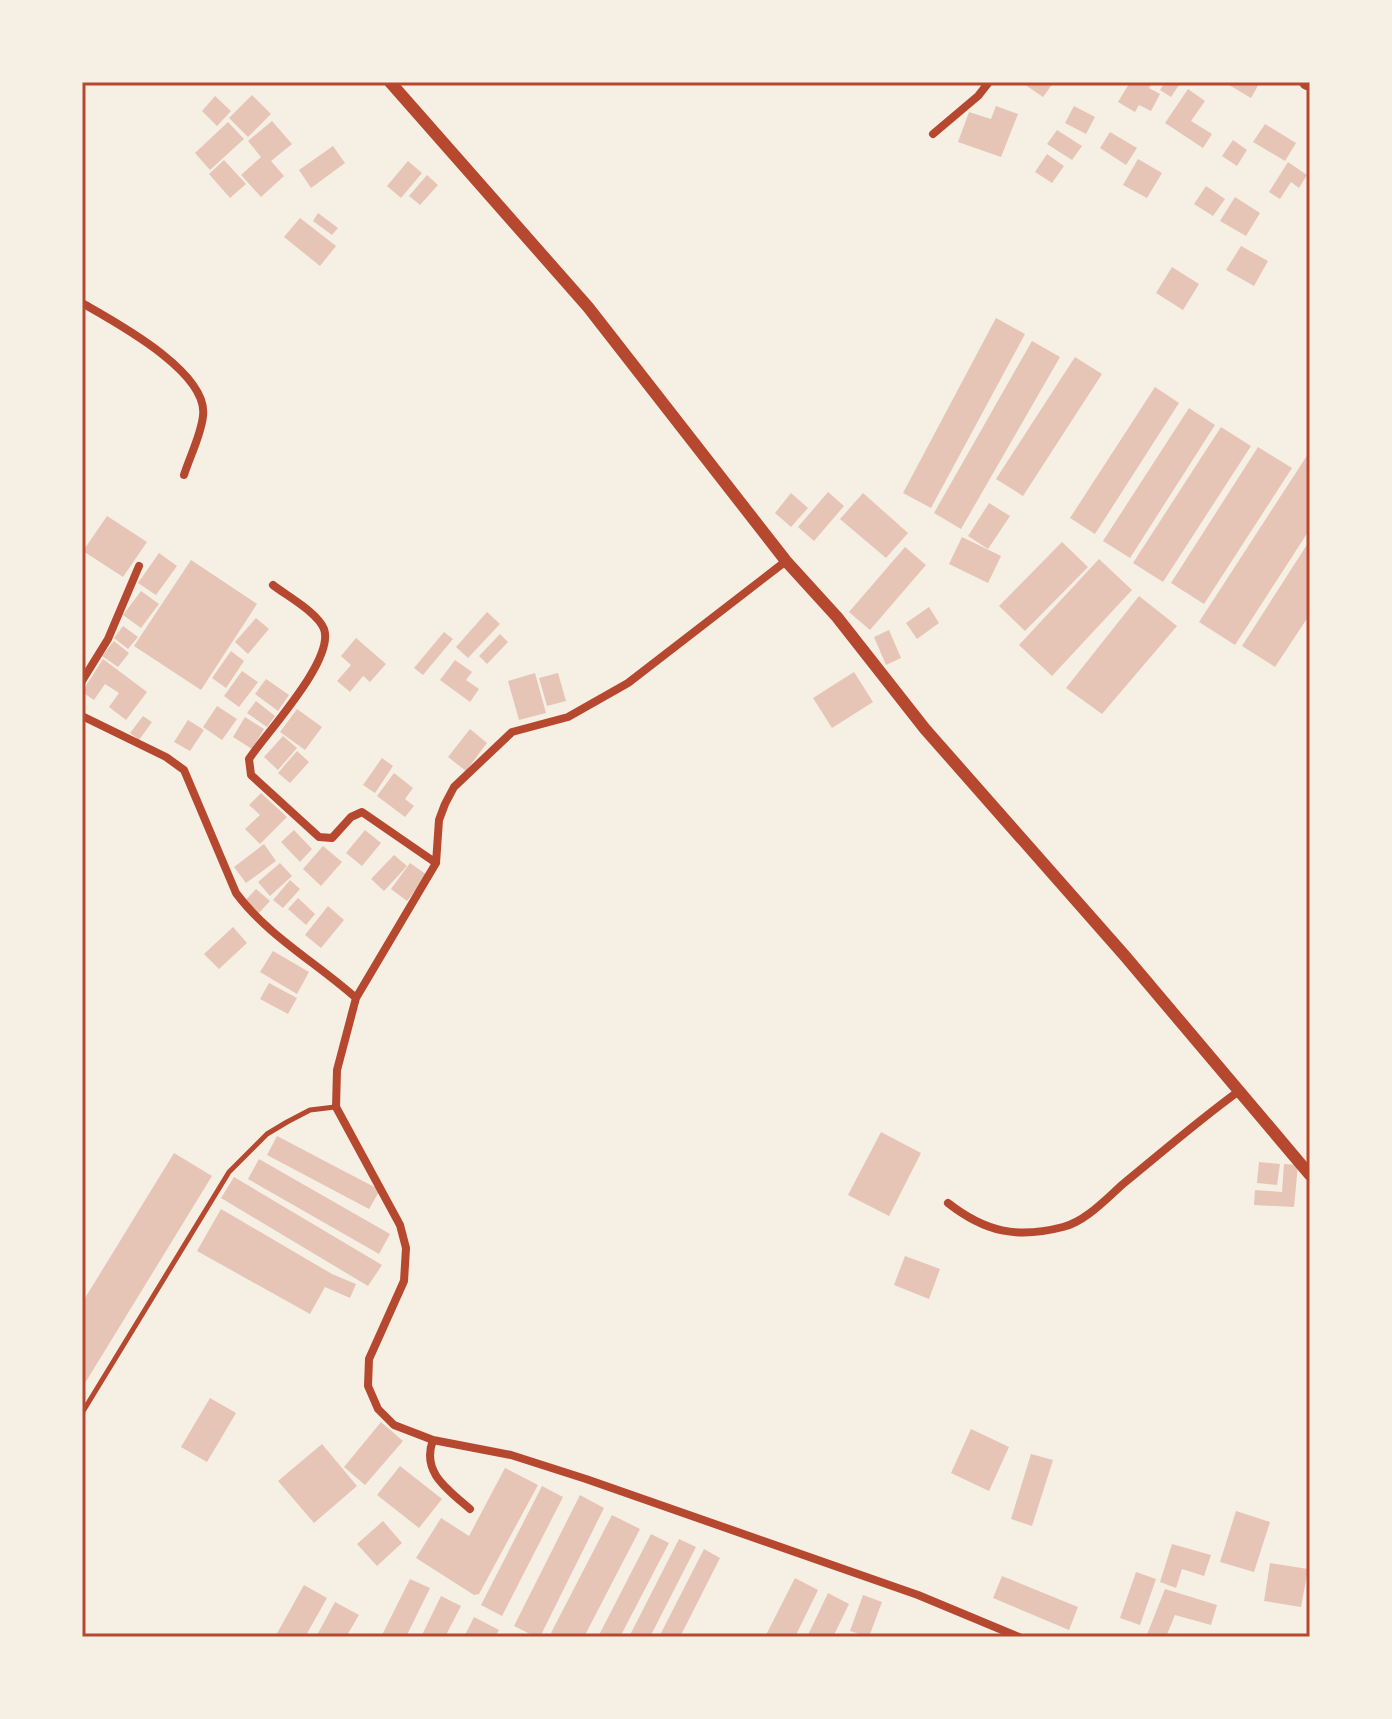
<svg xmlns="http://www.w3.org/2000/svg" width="1392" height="1719" viewBox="0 0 1392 1719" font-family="Ubuntu,sans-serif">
<rect width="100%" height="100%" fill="#f6efe4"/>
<path fill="#e6c5b7" d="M1021,82H1054L1043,97Z
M1130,82H1152L1149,88L1160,94L1151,111L1139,105L1135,112L1118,102Z
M1165,82H1181L1171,97L1160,90Z
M1224,82H1260L1251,98Z
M1188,89L1205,101L1191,121L1212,134L1203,148L1165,123Z
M252,95L271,114L248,137L229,118Z
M215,96L231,111L217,126L202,111Z
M996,106L1018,114L1001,157L958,142L969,112L991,119Z
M1074,106L1095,117L1086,134L1065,123Z
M272,121L292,144L271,161L284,176L261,197L241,175L261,157L248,141Z
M228,122L244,139L210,170L195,153Z
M1265,124L1296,143L1285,161L1253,142Z
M1057,130L1082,146L1072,160L1047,144Z
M1110,132L1137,148L1126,165L1100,148Z
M1233,140L1247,150L1237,166L1222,156Z
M333,146L345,163L311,188L299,170Z
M1047,154L1064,166L1052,183L1035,172Z
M1138,159L1162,173L1147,198L1123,185Z
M224,160L246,184L230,198L209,174Z
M408,161L422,173L401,198L387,186Z
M1288,162L1307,175L1299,188L1291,182L1280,199L1269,192Z
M427,175L438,185L420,205L409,196Z
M1206,186L1225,199L1213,216L1194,204Z
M1235,197L1260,213L1246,236L1220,221Z
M318,213L338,228L332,235L313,221Z
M300,218L336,246L320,266L284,237Z
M1241,246L1268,261L1254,286L1226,270Z
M1172,267L1199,284L1183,310L1156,293Z
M996,318L1025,334L931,508L903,493Z
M1032,341L1060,357L961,529L934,513Z
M1075,357L1102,374L1023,496L996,479Z
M1155,387L1179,403L1095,534L1070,518Z
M1189,408L1215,425L1130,558L1103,541Z
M1221,427L1251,446L1163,582L1133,563Z
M1258,447L1292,468L1204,604L1171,583Z
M1310,451V529L1235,645L1199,622Z
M828,492L844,506L814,541L798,527Z
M791,493L808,508L791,527L775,513Z
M863,493L908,533L886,558L840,519Z
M989,503L1010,516L988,549L968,536Z
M107,516L147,542L123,577L83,551Z
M962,537L1001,556L988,583L949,564Z
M1310,540V614L1275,667L1242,646Z
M1062,542L1088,567L1025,631L999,606Z
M905,547L926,565L870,630L849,612Z
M159,553L177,566L156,595L138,583Z
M1099,559L1132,590L1052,676L1019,645Z
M191,560L257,604L201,690L134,646Z
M141,591L159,604L141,628L123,615Z
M1139,596L1177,626L1102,714L1066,688Z
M929,607L939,623L917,639L906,623Z
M487,612L500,624L468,658L456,647Z
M256,618L269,629L248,654L235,642Z
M123,626L138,637L128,649L114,638Z
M889,630L901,658L886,665L874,637Z
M444,632L453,639L423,675L414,668Z
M500,634L508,642L487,664L479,656Z
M356,638L386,664L370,682L363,676L350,692L337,681L351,665L341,656Z
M114,641L129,653L118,667L102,656Z
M231,651L244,661L226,688L212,678Z
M103,659L147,692L126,720L109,707L119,693L105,684L94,700L82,692Z
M455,660L472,672L466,680L479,689L470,702L440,680Z
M242,671L258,682L239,707L224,696Z
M854,672L873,702L832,728L813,698Z
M535,673L546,713L519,720L508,681Z
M558,673L566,701L547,706L539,678Z
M266,679L289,695L278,711L255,694Z
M256,701L275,716L267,727L247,713Z
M217,706L237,719L222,740L203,727Z
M297,709L322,727L305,750L280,732Z
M143,716L152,722L139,740L130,733Z
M245,717L264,729L252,749L233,737Z
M188,720L204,730L190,751L174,742Z
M470,729L487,743L466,771L448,757Z
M283,736L297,748L278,770L264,757Z
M297,751L309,762L290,783L278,773Z
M382,758L393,766L375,793L363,785Z
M394,773L413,788L405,799L414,806L405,817L377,796Z
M261,793L287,817L260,844L245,829L260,815L249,805Z
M294,830L312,849L300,862L281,842Z
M365,830L381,843L362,866L346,853Z
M264,844L276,861L246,883L234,867Z
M323,846L342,862L321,886L303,869Z
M394,855L407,866L384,891L371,879Z
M280,863L292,876L270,896L258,882Z
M410,863L427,875L407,901L391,889Z
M290,880L300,889L283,908L273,900Z
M256,889L270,901L258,914L244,902Z
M298,898L315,914L306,925L288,909Z
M328,906L344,920L321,948L305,935Z
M233,927L247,943L219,969L204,954Z
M273,951L309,972L297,994L260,972Z
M269,983L297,998L288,1014L260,999Z
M881,1132L921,1153L889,1216L848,1195Z
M277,1136L380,1190L369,1209L267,1155Z
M174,1153L212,1176L82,1388V1303Z
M259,1159L390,1234L379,1254L248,1179Z
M1259,1162L1280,1164L1277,1185L1257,1183Z
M1284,1164L1298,1165L1294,1207L1254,1205L1255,1190L1282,1192Z
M234,1177L382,1265L368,1286L221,1198Z
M221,1209L332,1274L356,1284L350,1298L325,1287L310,1314L197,1251Z
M905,1256L940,1269L929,1299L894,1285Z
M210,1398L236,1413L207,1462L181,1447Z
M381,1422L403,1441L365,1485L344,1467Z
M971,1429L1009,1447L989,1491L951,1473Z
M322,1444L357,1486L314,1523L278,1481Z
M1031,1454L1053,1460L1032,1526L1011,1519Z
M400,1466L442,1499L419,1528L377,1495Z
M505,1468L538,1485L479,1594L474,1595L416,1558L441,1518L469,1536Z
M542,1486L563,1497L502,1616L481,1605Z
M580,1495L604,1508L540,1637H536L514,1626Z
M1236,1511L1270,1522L1254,1572L1220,1562Z
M612,1515L640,1529L584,1637H559L551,1633Z
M383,1521L402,1543L377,1566L357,1544Z
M651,1534L669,1543L620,1637H598Z
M679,1539L696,1547L650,1637H629Z
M1172,1544L1211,1555L1204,1576L1182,1569L1176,1588L1160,1582Z
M704,1549L720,1558L680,1637H659Z
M1270,1563L1308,1569L1301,1607L1264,1601Z
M1136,1572L1156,1579L1140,1625L1120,1618Z
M1002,1576L1078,1607L1069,1630L993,1598Z
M795,1578L818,1590L795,1637H765Z
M410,1579L430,1588L406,1637H381Z
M304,1585L327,1598L305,1637H275Z
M1165,1589L1217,1605L1211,1625L1175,1615L1166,1637H1146Z
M828,1593L849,1604L833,1637H807Z
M863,1595L882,1602L869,1637L850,1631Z
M441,1596L461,1606L445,1637H421Z
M335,1602L359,1615L346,1637H316Z
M474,1617L499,1630L495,1637H464Z"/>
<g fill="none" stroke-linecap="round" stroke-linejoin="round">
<path stroke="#b5482f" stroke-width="5" d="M82,1413L229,1172L267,1134L287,1122L310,1110L335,1107"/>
<path stroke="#b5482f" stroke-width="8" d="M933,134L978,96L989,82
M82,303C115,322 209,372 203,416C201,435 190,456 184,475
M786,561L628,683L568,717L512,732L454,787L445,804L439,820L436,863L356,998L337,1070L336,1107L400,1225L406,1248L404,1281L369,1359L368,1386L378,1409L394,1425L433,1440L511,1455L586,1479L918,1595L1019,1637
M273,585C287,596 317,612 324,629C335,660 266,733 249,759L251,775L319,837L332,838L351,817L362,812L436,863
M82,681L108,639L139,566
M82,716L166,757L184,770L236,893C268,936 317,963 356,998
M948,1203C985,1232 1017,1239 1063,1227C1086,1221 1106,1199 1123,1184C1161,1153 1199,1120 1239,1091
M433,1440C421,1472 447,1489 470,1509"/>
<path stroke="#b5482f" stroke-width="12" d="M390,82L588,307L786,561L837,617L925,729L1125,956L1310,1175"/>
<path stroke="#b5482f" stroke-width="16" d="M1307,82L1310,83"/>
</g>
<rect width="1392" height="1719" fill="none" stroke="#f6efe4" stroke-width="168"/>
<rect x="84" y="84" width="1224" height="1551" fill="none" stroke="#b5482f" stroke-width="3"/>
</svg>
